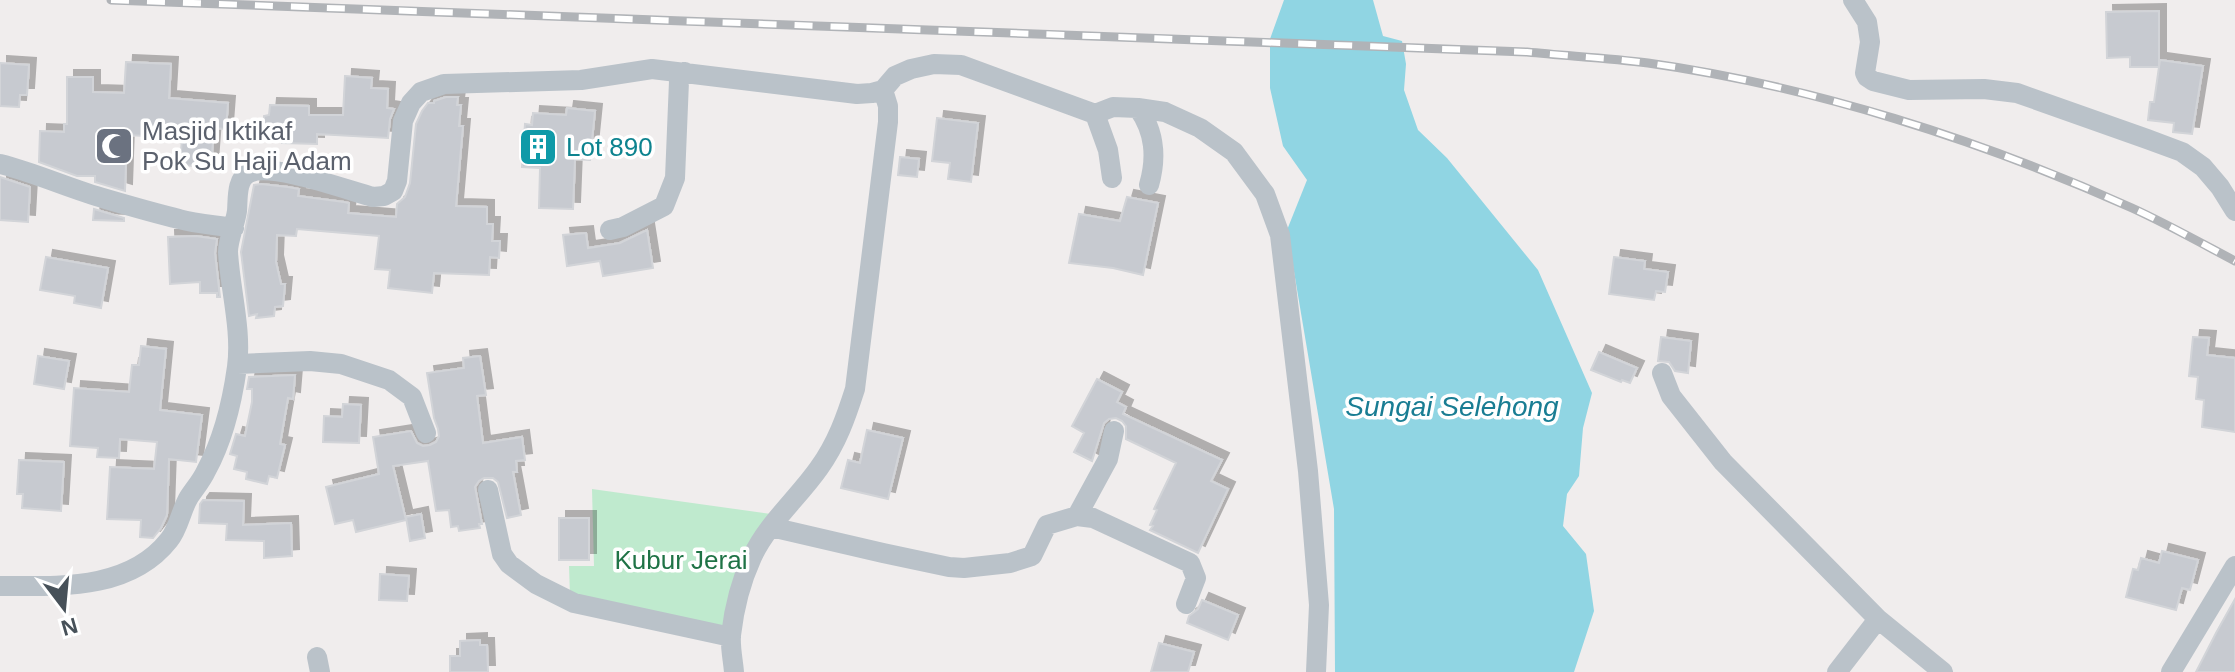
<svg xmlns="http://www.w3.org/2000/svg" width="2235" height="672" viewBox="0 0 2235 672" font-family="Arial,sans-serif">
<defs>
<filter id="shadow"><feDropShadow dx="7" dy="-7" stdDeviation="0" flood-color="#0004"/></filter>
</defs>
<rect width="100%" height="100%" fill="#f0eded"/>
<path fill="#bfeace" d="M592,489L771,514L725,628L570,595L569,566H594Z"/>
<path fill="#90d5e3" d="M1284,0H1373L1383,36L1402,41L1406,64L1404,90L1418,130L1447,158L1538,270L1592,393L1583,428L1579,476L1567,494L1563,526L1586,554L1594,611L1574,672H1335L1334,509L1287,230L1307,180L1283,146L1270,88V39Z"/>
<path fill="#c7cad0" stroke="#d2d4d8" stroke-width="2" filter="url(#shadow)" d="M2159,11V67H2130V57L2107,58L2106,12Z
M2160,60L2203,66L2192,134L2173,132L2174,123L2148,120L2150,102H2154Z
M126,62L171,64L169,98L228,103L226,129L214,128L211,167L180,165L182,138L127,135L125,191L95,182V176H77L39,162L40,131L64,132V124H67V77H93V92L124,93Z
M0,63L29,65L27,95H20L19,107L0,106Z
M345,76L372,78L371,88L388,89L387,108L394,109L390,119L388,138L317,134V144L282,143V130H264V116L269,115L270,105L309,106V115H343Z
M446,97H458L457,105H461L459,126H463L456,206L487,207V224H493L492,241H500L499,258L490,257L489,275L434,273L432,293L388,288L390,270L375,269L379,236L297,229L296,236L277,235L276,262L281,284H285L283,306L275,307L274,316L256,318L257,314L249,316L241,252L254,185L261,184L288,187L299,189L298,196L344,202L349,203L348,213L396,217L397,204L405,197L410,183L416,124L422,111L428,103H434V101Z
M567,108L595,111L590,160L575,159L573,209L539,208L540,168L522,167L525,124L532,125L533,113L566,115Z
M937,118L978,123L971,182L948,179L950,163L932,161Z
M900,157L919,159L917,177L898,175Z
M0,177L30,187L28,222L0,220Z
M1127,197L1158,203L1143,275L1113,268L1069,263L1079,214L1120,221Z
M94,209L124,218V221L93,220Z
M647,230L653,268L603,276L600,261L567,266L563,235L586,233L588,248L620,243Z
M196,236L217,239L215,253L220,297H217V293H200V282L170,284L168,237Z
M46,257L108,268L101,308L74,303L75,296L40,290Z
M1614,257L1645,261L1644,269L1668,272L1665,292L1656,291L1654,300L1609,294Z
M1661,337L1691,341L1688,373L1675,371L1669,362L1658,361Z
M2193,337L2209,338L2207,355L2235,358V432L2202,427L2204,400L2196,399L2198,377L2189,376Z
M141,346L166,349L160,410L202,415L196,462L169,459L167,515L161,528L153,538L140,537L141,520L107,519L110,467L154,469L157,442L120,439L119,458L97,457L98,448L70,446L74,388L129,392L132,365H139Z
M1599,352L1637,368L1630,383L1622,380L1621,382L1591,370Z
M38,356L69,361L64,389L34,384Z
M480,356L486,395L477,396L483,443L522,437L525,460L516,461L517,472H513L521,515L507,518L498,482L493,478H484L479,481L475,487L482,524H479L480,528L459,531L458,526L451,527L449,510L436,511L428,461L393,466L406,520L356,532L353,520L335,524L326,487L379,474L373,437L411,431L417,443L423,446L430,445L436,442L439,436L438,429L434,418L427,373L464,368L463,358Z
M295,375L293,399L288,398L280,444L285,445L277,478L269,476L267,484L246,479L247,472L234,469L237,456L230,454L236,434L245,436L252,402V389H247L249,377Z
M1097,379L1122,392L1117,402L1126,407L1123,414L1222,460L1211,481L1228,489L1198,553L1150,530L1153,526L1150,525L1157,510L1154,509L1176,463L1126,439V426L1122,421L1116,418L1109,419L1104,423L1092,461L1074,452L1084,433L1072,426Z
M343,404L361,405L359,443L323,442L324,416L342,417Z
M867,430L903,438L888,499L841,488L848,460L860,463Z
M19,460L64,462L61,511L22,508L23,494H17Z
M203,500L244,501L243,525L291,523L292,556L264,558V541L226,540L227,524L199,523L200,504Z
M421,514L425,538L410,541L406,517Z
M559,518H589V560H559Z
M2162,551L2198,560L2190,590L2182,588L2176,610L2126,597L2133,569L2138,570L2141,558L2159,563Z
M380,574L409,576L407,601L379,600Z
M2235,599V672H2196L2216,633Z
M1202,600L1238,615L1228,640L1187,623L1189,616L1198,609Z
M480,640V645H487L488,672H450V656H460V641Z
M1159,643L1194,652L1188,672H1151Z"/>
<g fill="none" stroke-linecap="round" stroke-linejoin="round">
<path stroke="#bac2c9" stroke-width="20" d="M1853,0L1867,22L1870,42L1865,73L1867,77L1873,81L1909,90L1984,89L2017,93L2147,139L2182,152L2203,167L2220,187L2235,211
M1138,108L1165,112L1200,128L1234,152L1265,194L1280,235L1308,471L1319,605L1316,672
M1095,114L1108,150L1112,178
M0,164C36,173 70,189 106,199C130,206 154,213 179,219C196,224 216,225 234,228
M610,230L623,227L664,206L675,178L679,81L685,72
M238,364L310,361L341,364L389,380L412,397L426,433
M1662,373L1671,396L1723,462L1878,619L1943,672
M488,490L502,554L509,564L536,584L574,603L731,637
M1077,516L1108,459L1114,431
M771,527L883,553L949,567L964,568L1010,563L1032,556L1047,525L1077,516L1093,518L1190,563L1196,578L1186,604
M0,586C58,586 129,591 169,540C179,528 181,510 189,497C195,488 202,480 206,471C223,440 232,403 237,367C242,330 230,289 228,252C228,239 235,225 237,211C238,199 236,179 249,173C271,162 347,190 373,197L384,196L393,191L397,181L403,121L411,103L421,92L444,84L581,80L652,69L857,94L872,93L883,90
M317,657L320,672
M734,672C733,660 730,647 731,635C734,609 741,581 752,557C768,523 798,498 819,468C837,443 846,417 855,389L888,122V106L883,90L895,76L911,69L934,64L961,65L1095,114L1113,107L1138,108C1155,132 1157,157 1149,185
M1837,672L1878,619
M2171,672L2235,566"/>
<defs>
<path id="rail" d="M111,0L1527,52C1567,56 1608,58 1648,63C1812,86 1981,140 2132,208C2167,224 2201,243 2235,261"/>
</defs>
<use href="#rail" stroke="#b0b3b7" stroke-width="9"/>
<use href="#rail" stroke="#fff" stroke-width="6" stroke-dasharray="18" stroke-linecap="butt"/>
</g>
<defs>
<symbol id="mosque-square" viewBox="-11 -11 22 22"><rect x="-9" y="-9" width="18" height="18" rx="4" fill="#6b7280" stroke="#fff"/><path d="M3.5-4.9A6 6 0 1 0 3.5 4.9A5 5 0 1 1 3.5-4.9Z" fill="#fff"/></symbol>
<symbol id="building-square" viewBox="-11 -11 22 22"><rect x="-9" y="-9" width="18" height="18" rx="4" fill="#0f9aa8" stroke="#fff"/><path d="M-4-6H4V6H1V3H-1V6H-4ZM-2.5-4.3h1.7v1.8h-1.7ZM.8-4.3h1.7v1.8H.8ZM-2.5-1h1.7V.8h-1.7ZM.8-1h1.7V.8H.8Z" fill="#fff"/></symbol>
</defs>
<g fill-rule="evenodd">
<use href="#mosque-square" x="92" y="124" width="44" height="44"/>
<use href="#building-square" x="516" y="125" width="44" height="44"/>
</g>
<g text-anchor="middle" stroke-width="7" stroke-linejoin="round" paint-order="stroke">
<g font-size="26" fill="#5b616d" stroke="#fff" text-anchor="start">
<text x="142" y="140">Masjid Iktikaf<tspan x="142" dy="30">Pok Su Haji Adam</tspan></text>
</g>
<g font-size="26" fill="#0d838f" stroke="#fff" text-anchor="start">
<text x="566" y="156">Lot 890</text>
</g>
<g font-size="26" fill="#1f7346" stroke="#fff">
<text x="681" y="569">Kubur Jerai</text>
</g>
<g font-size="28" font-style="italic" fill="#197d93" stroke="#fff">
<text x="1452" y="416">Sungai Selehong</text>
</g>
</g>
<g transform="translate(64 608) rotate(164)" stroke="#ffffff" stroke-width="6" paint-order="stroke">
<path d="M0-6L14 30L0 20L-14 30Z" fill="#475159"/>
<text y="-12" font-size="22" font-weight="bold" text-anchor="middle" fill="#475159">N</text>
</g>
</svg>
